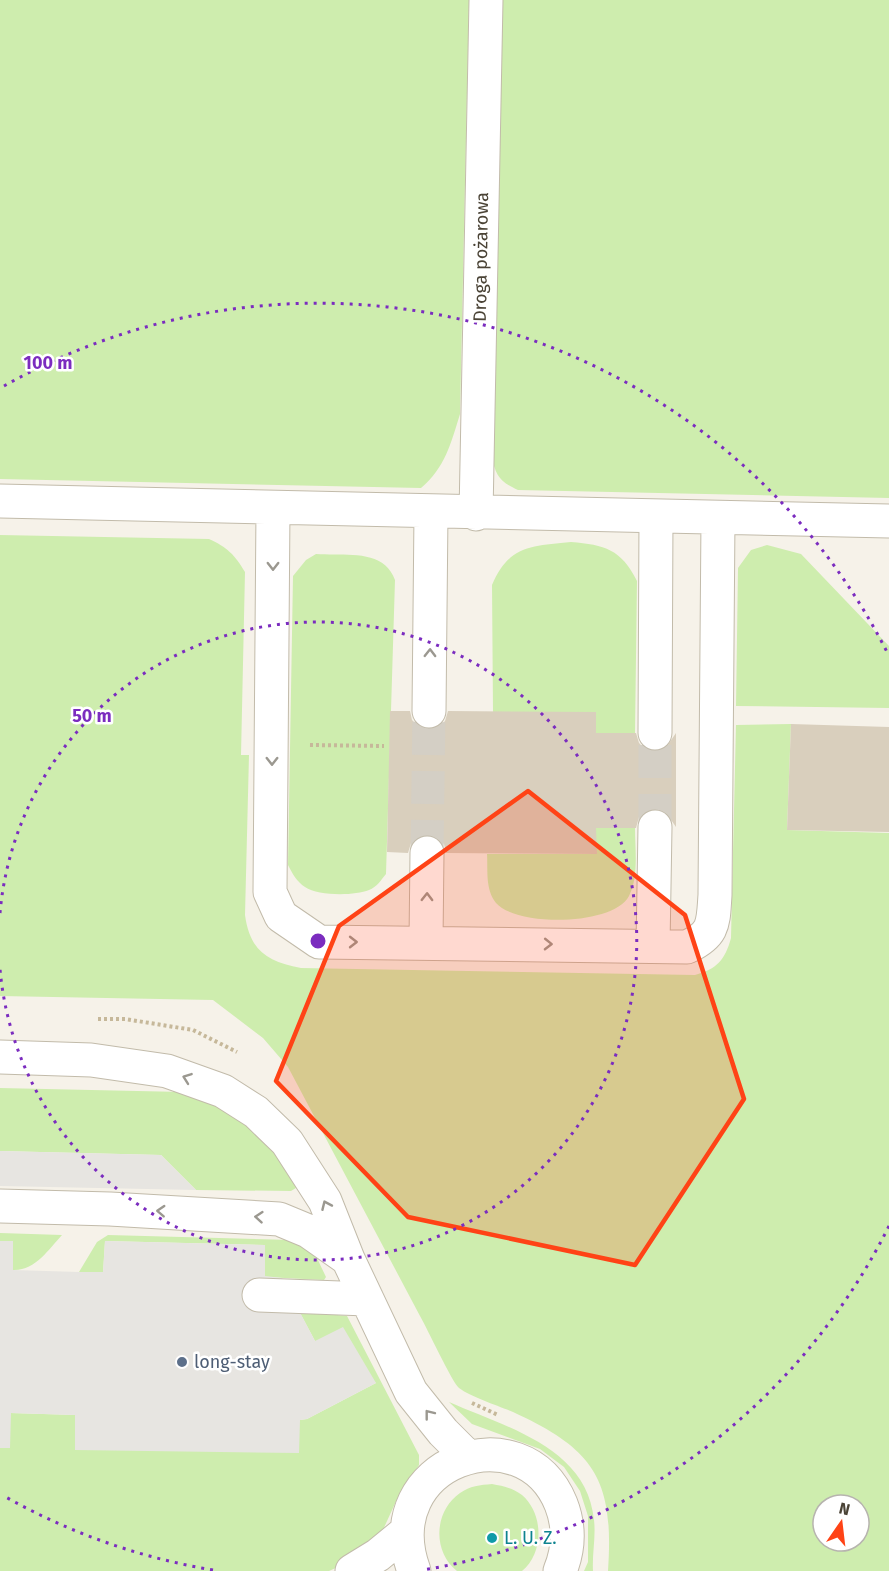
<svg xmlns="http://www.w3.org/2000/svg" width="889" height="1571" viewBox="0 0 889 1571" font-family="'Fira Sans',sans-serif">
<rect width="100%" height="100%" fill="#f6f2e9"/>
<path fill="#ceedae" fill-rule="evenodd" d="M0,0H469L460,414C451,443 445,468 421,488L0,479Z
M501,0H889V498L518,490C500,482 495,475 492,456Z
M0,535L209,539C227,547 235,555 245,572L241,755H249L245,915C250,951 267,961 301,968L695,975C717,969 725,960 731,938L736,725L791,724L787,830L889,833V1571H608C614,1481 596,1450 513,1412C499,1406 471,1397 459,1388C452,1382 427,1328 420,1316C376,1233 332,1150 288,1067L263,1038L213,1000L0,996ZM823,1505H859V1541H823Z
M571,542C605,545 621,549 637,581L635,733H596V712H493L492,585C509,545 532,546 571,542Z
M767,545L801,554L889,646V708L736,706L738,568L751,550Z
M316,554C344,556 384,548 395,580L386,874C381,880 377,887 369,890C354,896 318,896 305,887C297,882 292,873 288,865L293,576L306,560Z
M596,827L635,828C635,849 639,876 629,896C613,926 517,927 496,903C485,889 488,870 487,854H596Z
M0,1088L183,1092L219,1103L264,1133L296,1182V1188L291,1191L196,1190L161,1155L0,1151Z
M0,1233L62,1235C49,1249 35,1271 13,1270V1242L0,1241Z
M108,1235L292,1240L315,1254L326,1277L324,1280L265,1277V1245L105,1241L103,1273L79,1272L97,1242Z
M299,1311L347,1316L419,1455V1465L398,1497L382,1532L340,1566L329,1571H0V1448H10V1413L76,1415L75,1450L307,1419L376,1383L315,1341Z
M449,1402C505,1427 587,1447 594,1520C596,1537 592,1554 593,1571H584L588,1562V1516L580,1491L564,1467L540,1449L472,1424Z
M492,1484C503,1486 513,1488 522,1495C544,1514 544,1553 522,1571H457C432,1551 434,1511 460,1493C470,1486 480,1485 492,1484Z"/>
<path fill="#e7e5e1" d="M0,1151L161,1155L196,1190L0,1186Z
M0,1241H13V1270L79,1272H103L105,1241L265,1245V1276L282,1278L315,1341L343,1327L376,1383L307,1419L300,1420L299,1453L75,1450V1415L11,1413L10,1448H0Z"/>
<path fill="#d9cfbd" d="M390,711H410L412,720L419,727L429,730L438,728L445,721L448,711L596,712V733H636L639,743L645,749L654,752L665,749L676,733V827L665,811L655,808L646,810L639,817L636,828H596L597,854L446,853L444,844L437,837L427,834L418,836L411,843L408,853L387,852Z
M791,724L889,727V832L787,830Z"/>
<g fill="none" stroke-linecap="round" stroke-linejoin="round">
<path stroke="#d4cfc5" stroke-width="33" stroke-dasharray="33 16" stroke-linecap="butt" d="M655,827V733
M427,853L429,711"/>
<defs>
<path id="minor" d="M0,501L889,521
M273,508L270,892L281,916L319,942L687,947C715,934 713,923 715,895L718,518
M476,514L486,0
M429,711L431,513
M655,733L656,517
M426,941L427,853
M653,946L655,827
M0,1057L91,1060L167,1071L223,1091L256,1112L287,1142L325,1201L348,1259L411,1392L443,1432L468,1457
M0,1206L110,1209L279,1219L308,1231L348,1259
M259,1295L367,1299
M352,1571L378,1555L406,1532
M414,1571C374,1461 523,1410 561,1504C570,1527 569,1549 560,1571"/>
</defs>
<use href="#minor" stroke="#c2bbaa" stroke-width="35"/>
<path stroke="#c6b89a" stroke-width="4" stroke-dasharray="3 3" stroke-linecap="butt" d="M310,745L384,746
M98,1019H125L193,1030L237,1052
M472,1403L498,1415"/>
<use href="#minor" stroke="#fff" stroke-width="33"/>
</g>
<defs><path id="oneway-chevron" d="M-2-3.5L2.5 0L-2 3.5" fill="none" stroke-width="1.6" stroke-linecap="round" stroke-linejoin="round" transform="scale(1.5)"/></defs>
<g stroke="#9b9890">
<use href="#oneway-chevron" transform="translate(273 566) rotate(90)"/>
<use href="#oneway-chevron" transform="translate(430 653) rotate(-89)"/>
<use href="#oneway-chevron" transform="translate(272 761) rotate(90)"/>
<use href="#oneway-chevron" transform="translate(427 897) rotate(-89)"/>
<use href="#oneway-chevron" transform="translate(353 942)"/>
<use href="#oneway-chevron" transform="translate(548 944) rotate(1)"/>
<use href="#oneway-chevron" transform="translate(187 1078) rotate(-160)"/>
<use href="#oneway-chevron" transform="translate(326 1205) rotate(-114)"/>
<use href="#oneway-chevron" transform="translate(161 1211) rotate(-177)"/>
<use href="#oneway-chevron" transform="translate(259 1217) rotate(-175)"/>
<use href="#oneway-chevron" transform="translate(429 1414) rotate(-128)"/>
</g>
<path fill="#ff4316" fill-opacity="0.2" stroke="#ff4316" stroke-width="4.5" stroke-linejoin="round" d="M528,791L685,915L744,1099L635,1265L408,1217L276,1081L339,926Z"/>
<g fill="none" stroke="#7b2cbf" stroke-width="3" stroke-dasharray="3 6">
<path d="M0 913A319 319 0 1 1 0 969"/>
<path d="M889 1226A638 638 0 0 1 423 1570M213 1570A638 638 0 0 1 4 1496M4 386A638 638 0 0 1 889 656"/>
</g>
<circle fill="#5c6f8a" stroke="#fff" stroke-width="2" cx="182" cy="1362" r="6"/>
<circle fill="#0f9aa8" stroke="#fff" stroke-width="2" cx="492" cy="1538" r="6"/>
<g text-anchor="middle" stroke-width="5" stroke-linejoin="round" paint-order="stroke">
<g font-size="18" fill="#4a4336" stroke="#fff">
<text transform="translate(481 257) rotate(-89)" y="6">Droga pożarowa</text>
</g>
<g font-size="18" fill="#4e5e75" stroke="#fff" text-anchor="start">
<text x="194" y="1368">long-stay</text>
</g>
<g font-size="18" fill="#0d838f" stroke="#fff" text-anchor="start">
<text x="504" y="1544">L. U. Z.</text>
</g>
</g>
<circle cx="318" cy="941" r="9" fill="#7b2cbf" stroke="#fff" stroke-width="3"/>
<g font-size="18" text-anchor="middle" font-weight="bold" fill="#7b2cbf" stroke="#fff" stroke-width="5" stroke-linejoin="round" paint-order="stroke">
<text x="48" y="369">100 m</text>
<text x="92" y="722">50 m</text>
</g>
<g transform="translate(841 1523) rotate(14)"><circle r="28" fill="#ffffff" stroke="#b7b4af" stroke-width="1.5"/>
<path d="M0-4.5L10 22L0 15L-10 22Z" fill="#ff4316"/>
<text y="-9" font-size="16" font-weight="bold" text-anchor="middle" fill="#4a4336">N</text>
</g>
</svg>
